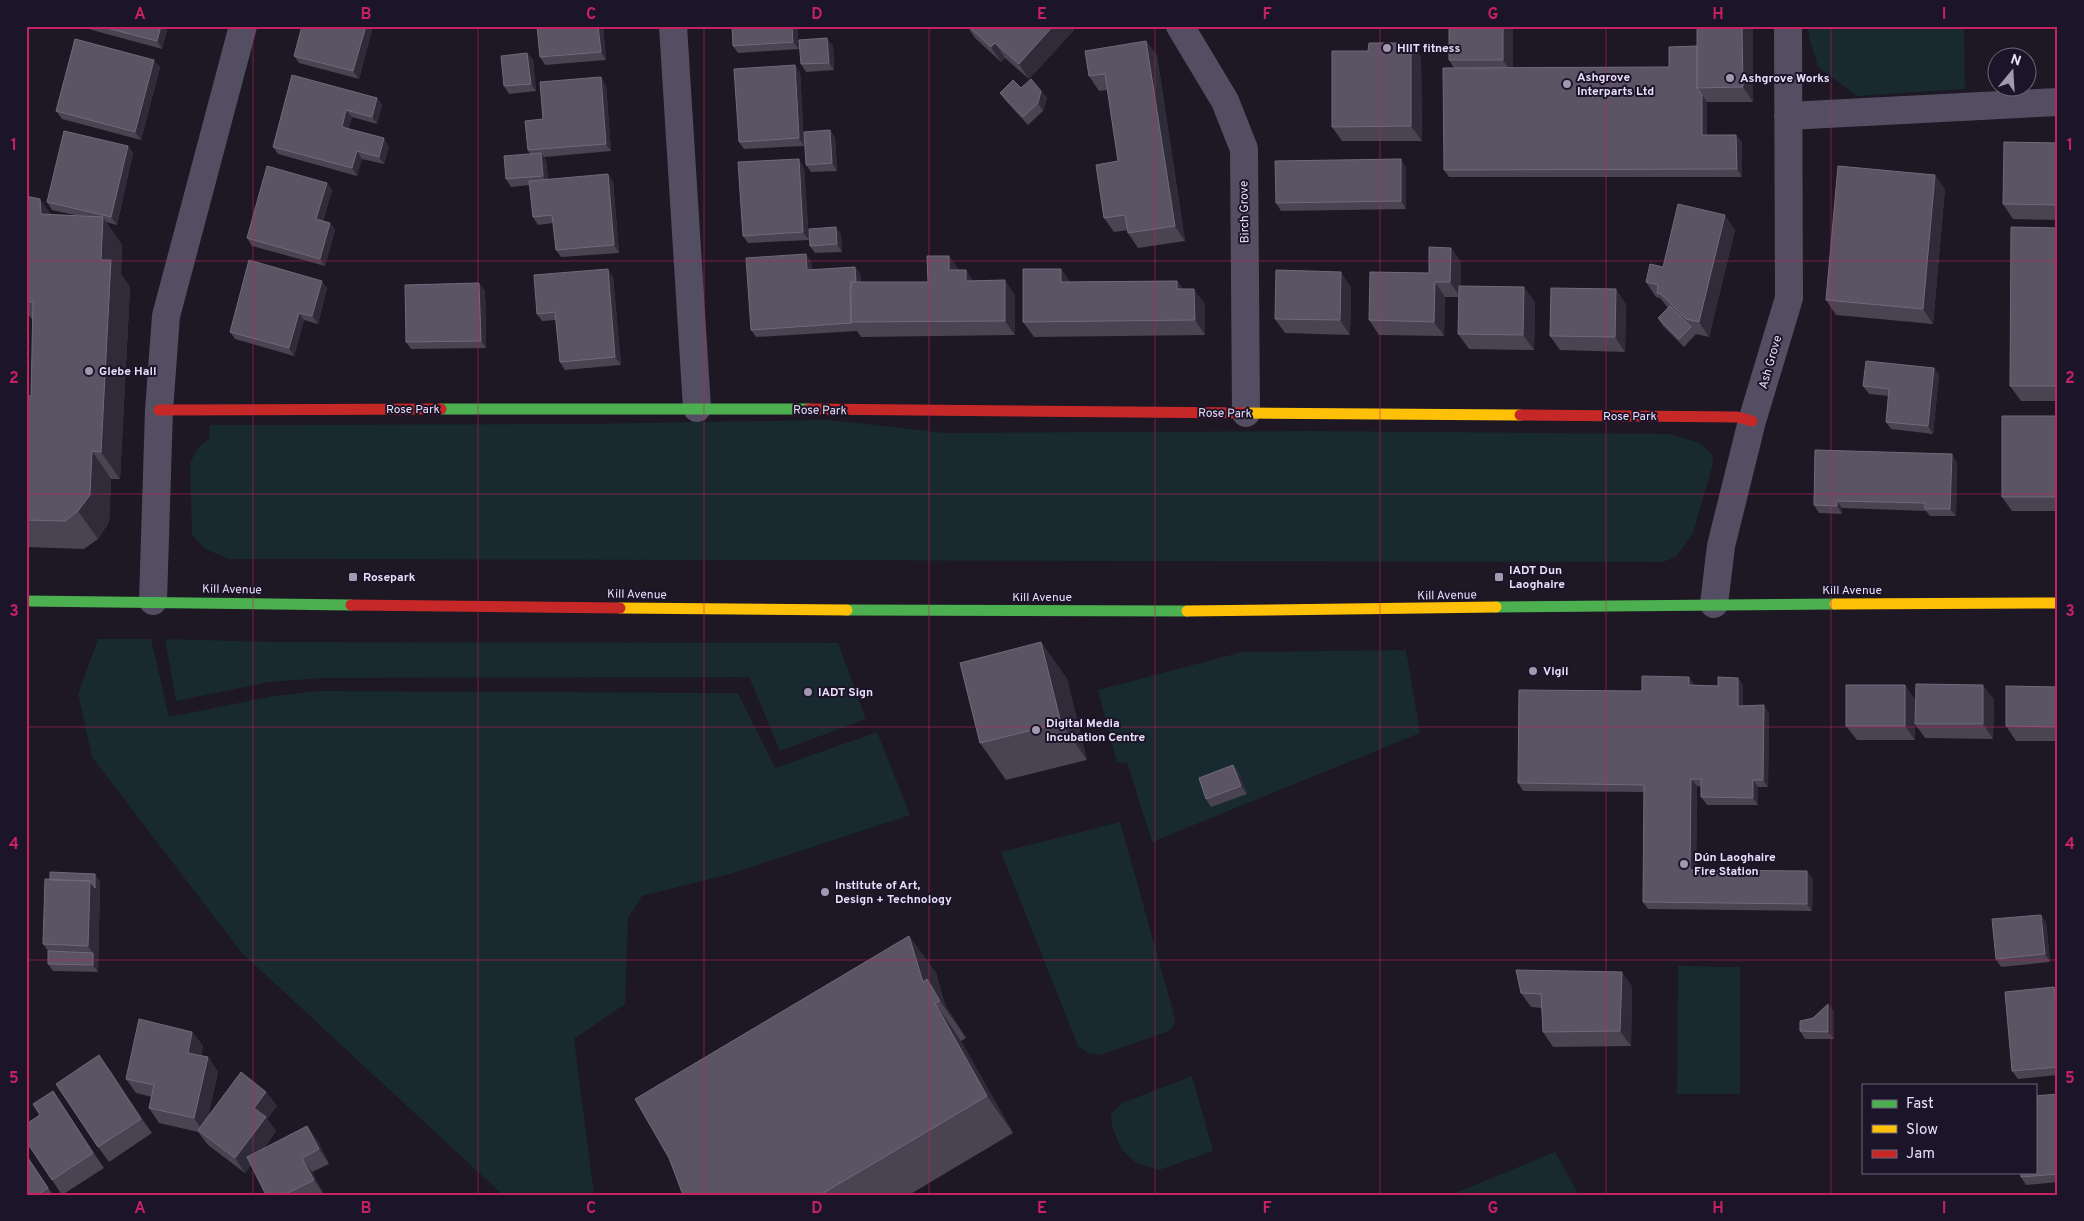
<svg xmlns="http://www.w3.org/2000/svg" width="2084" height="1221" viewBox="0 0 2084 1221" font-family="Overpass,sans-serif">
<rect width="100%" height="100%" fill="#1d1824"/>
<path fill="#182930" d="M1808,26H1964L1965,89L1857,96L1818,67L1809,37Z
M830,420L945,433L1308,431L1669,434L1700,443L1712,454L1713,463L1693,533L1676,557L1663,562L229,559L205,549L192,535L190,462L200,446L209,439L210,425L580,424Z
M98,639H151L169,717L274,696L318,691L738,693L775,768L877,732L910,815L730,874L642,896L628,918L625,1004L574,1039L594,1195H503L241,952L92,757L78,694Z
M165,639L274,642L838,643L866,719L780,751L749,677L323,678L269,682L176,701Z
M1406,650L1420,733L1152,842L1127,762L1117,763L1098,690L1242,652Z
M1120,822L1173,1011L1175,1024L1169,1031L1100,1055L1088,1053L1078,1046L1001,852Z
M1678,966L1740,967V1094H1677Z
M1192,1076L1213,1151L1159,1170L1135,1162L1121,1149L1112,1126L1111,1114L1122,1103Z
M1555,1152L1579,1195H1450Z"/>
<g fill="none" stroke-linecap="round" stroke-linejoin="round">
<path stroke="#544e63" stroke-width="28" d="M673,26L697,408
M1180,26L1225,101L1244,149L1246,413
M1788,116L2058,102
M153,601L159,410L166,316L243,26
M1714,604L1721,546L1752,421L1789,298L1788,26"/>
<path stroke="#4caf50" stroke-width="11" d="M441,409H809
M26,601L351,605
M1496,607L1835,604
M847,610L1187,611"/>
<path stroke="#ffc107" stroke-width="11" d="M1245,413L1520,415
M1835,604L2058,603
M620,608L847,610
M1187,611L1496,607"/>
<path stroke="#c62828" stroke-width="11" d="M809,409L1245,413
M159,410L441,409
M1520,415L1737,417L1752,421
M351,605L620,608"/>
</g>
<path fill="#494352" d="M80,26H168L162,49L81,27Z
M302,26H373L359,79L299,63L294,56Z
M537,26H603L606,60L545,65L540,57Z
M732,26H797L799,49L738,53L733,46Z
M967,26H1071L1074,30L1029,79L1005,58L1001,62L975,38Z
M1513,26V68L1669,67L1697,46L1753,26V102H1707V135H1736L1742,142V177H1449L1444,170L1454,68L1449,60Z
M1146,41L1157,56L1185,241L1138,248L1128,233V230L1114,232L1104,218L1118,161L1107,90L1099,91L1089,76Z
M1411,43L1421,57L1422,141H1342L1332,127L1368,51Z
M833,46L834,70L806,72L801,64Z
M527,53L533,60L536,91L509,94L504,86Z
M160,67L141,140L62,119L56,111Z
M800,72L804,146L744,149L739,142Z
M292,75L377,98L382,105L377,124L352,117L348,129L389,146L384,164L362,159L357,176L278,154L273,147Z
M606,85L611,151L544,157L546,160L548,179L613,181L619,253L561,257L556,250L553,223L538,225L533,217L530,185L511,187L506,179L530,154L528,150L543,119Z
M1041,91L1047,98L1043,111L1028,125L1005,100L1000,93Z
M830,130L835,138L837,171L811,172L806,165Z
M2058,143V220L2013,219L2003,204Z
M128,146L133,153L117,225L106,222L122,245L121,274L130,287L120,479H111L109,522L98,539L84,549L26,547V392L29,396H31L33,321L26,311V196L52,215L79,216L52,210L47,202Z
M804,167L809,240L748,243L743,236Z
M1406,167V209L1281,211L1276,203Z
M327,183L332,190L323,221L330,223L335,230L325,266L252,246L247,238Z
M1945,189L1933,324L1836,315L1826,300Z
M2058,228V401H2021L2010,386Z
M1735,230L1709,337L1696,334L1684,347L1663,326L1658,318L1668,308L1660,298L1656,297L1646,282L1663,267Z
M841,234L842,252L815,253L810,246Z
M1451,248L1461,262L1460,286L1535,302L1534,350L1469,349L1458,334L1459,297H1445L1444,336L1379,335L1369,320L1429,273Z
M811,262L812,270L855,267L860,274L861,282H928L960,270L973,281L1015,295V335L861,337L857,331L756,337L751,330Z
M1061,269L1070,282L1177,281L1183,289L1205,304V335L1034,337L1023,322Z
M613,277L621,365L565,370L560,362L556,320L542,321L537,314Z
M1351,287L1350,335L1285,333L1275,319Z
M327,288L318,324L304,320L294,356L235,339L230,332Z
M485,291L486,348L411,349L406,342Z
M1626,304L1625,352L1560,350L1550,336Z
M1934,368L1939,375L1933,434L1891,429L1886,422L1889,396L1869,394L1863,386Z
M2058,416V511H2012L2002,497Z
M1957,462L1956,516H1930L1926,511L1842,508V514L1819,513L1814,505Z
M1041,642L1067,679L1087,760L1006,780L980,743Z
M1738,678L1743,685V706L1769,713L1768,787H1758V805H1707L1701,797V787L1697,786L1696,870L1813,879L1812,911L1648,909L1643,902L1644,792L1523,791L1518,783L1642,691L1694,684V685L1718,686Z
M1905,685L1915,700V722L1994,699L1993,739L1925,738L1915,724V740H1857L1846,726Z
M2058,687V741H2016L2006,726Z
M1233,765L1239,773L1247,794L1211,807L1206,799Z
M95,874L100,882L98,972L53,971L48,964V951L43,944L50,880Z
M2046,922L2050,962L2001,967L1996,959Z
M909,936L936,973L945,1005L966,1038L961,1041L1013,1133L909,1195H683Z
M1632,986L1631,1046L1553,1047L1543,1032L1542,1008L1531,1007L1521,993Z
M2058,993V1075L2018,1079L2012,1071Z
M1834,1011V1039H1805L1800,1031L1813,1018Z
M192,1032L203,1046L201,1056L208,1057L218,1072L208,1117L266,1092L277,1106L267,1119L276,1131L264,1148L318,1141L329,1164L312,1172L324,1195H266L251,1165L245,1173L208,1145L198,1132L159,1123L149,1108L152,1097L136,1093L126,1079Z
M110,1070L152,1133L109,1162L98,1147Z
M2058,1094V1182L2026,1185L2021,1177Z
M63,1106L104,1168L62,1195L52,1180Z
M26,1154L53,1195H26Z"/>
<path fill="#302b38" d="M161,26H168L162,49L157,41Z
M366,26H373L359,79L353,71Z
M598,26H603L606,60L601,52Z
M792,26H797L799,49L793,42Z
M1053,26H1071L1074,30L1029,79L1019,64Z
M1503,26H1513V75L1503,60Z
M1742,26H1753V102L1743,87Z
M827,38L833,46L834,70L829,63Z
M1146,41L1157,56L1185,241L1175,226Z
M995,43L1005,58L1001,62L991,47Z
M1411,43L1421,57L1422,141L1411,126Z
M527,53L533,60L536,91L531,84Z
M154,60L160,67L141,140L135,132Z
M795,65L800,72L804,146L799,138Z
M601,77L606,85L611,151L606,144Z
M1041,91L1047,98L1043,111L1038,103Z
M1702,95L1707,102V142L1702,135Z
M377,98L382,105L377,124L372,117Z
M346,110L352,117L347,134L342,127Z
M830,130L835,138L837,171L832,163Z
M1736,135L1742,142V177L1737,169Z
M384,138L389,146L384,164L379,157Z
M128,146L133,153L117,225L111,217Z
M357,151L362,159L357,176L352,168Z
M541,153L546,160L548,183L543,176Z
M799,159L804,167L809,240L803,232Z
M1401,159L1406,167V209L1401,201Z
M608,174L613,181L619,253L614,245Z
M1935,175L1945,189L1933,324L1923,309Z
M327,183L332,190L322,226L316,219Z
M40,199L60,226L41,214Z
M1725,215L1735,230L1709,337L1699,322Z
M103,217L122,245L121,274L130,287L120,479L101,452V260Z
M330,223L335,230L325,266L320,259Z
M836,227L841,234L842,252L837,244Z
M1451,248L1461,262L1460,297L1450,282Z
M806,254L811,262L812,277L807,270Z
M949,256L960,271L949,270Z
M855,267L860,274L862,294L856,286Z
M608,269L613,277L621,365L615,357Z
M1061,269L1071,284L1061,282Z
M966,270L976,285L966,281Z
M1341,272L1351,287L1350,335L1340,320Z
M1005,280L1015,295V335L1005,321Z
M322,281L327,288L318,324L312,316Z
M1177,281L1187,295L1177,289Z
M1435,282L1445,297L1444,336L1434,322Z
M479,283L485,291L486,348L481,341Z
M1524,287L1535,302L1534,350L1523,335Z
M1194,289L1205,304V335L1195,320Z
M1616,289L1626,304L1625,352L1615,337Z
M299,313L304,320L294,356L289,348Z
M1934,368L1939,375L1933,434L1928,426Z
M92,451L111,479L109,522L98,539L78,511Z
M1952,454L1957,462L1956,516L1950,509Z
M1837,501L1842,508V514L1837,506Z
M1041,642L1067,679L1087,760L1061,723Z
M1689,677L1694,684V693L1689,685Z
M1738,678L1743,685V713L1738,706Z
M1905,685L1915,700V740L1905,726Z
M1983,685L1994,699L1993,739L1983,724Z
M1764,705L1769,713L1768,787L1763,780Z
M1233,765L1239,773L1247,794L1241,786Z
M1691,779L1697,786L1696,878L1690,870Z
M1753,780L1758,787V805L1753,798Z
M1807,871L1813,879L1812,911L1807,904Z
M95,874L100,882L98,972L93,965V953L88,946L90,881Z
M2041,915L2046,922L2050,962L2045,954Z
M909,936L936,973L945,1005L966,1038L940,1001L923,982Z
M1622,972L1632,986L1631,1046L1620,1031Z
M2054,987L2058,993V1026Z
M935,1003L961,1041L1013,1133L987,1096Z
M1828,1004L1834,1011V1039L1828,1032Z
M192,1032L203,1046L198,1067L188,1053Z
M99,1055L110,1070L152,1133L141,1119Z
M208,1057L218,1072L204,1133L194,1118Z
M53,1091L63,1106L104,1168L93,1153Z
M266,1092L277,1106L267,1119L276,1131L245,1173L235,1158L254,1108Z
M307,1126L318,1141L329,1164L319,1149Z
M26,1154L53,1195L26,1155Z
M302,1158L312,1172L324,1195L314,1180Z"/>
<path fill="#5a5464" stroke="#71697c" d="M99,26H161L157,41Z
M302,26H366L353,71L294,56Z
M537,26H598L601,52L540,57Z
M732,26H792L793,42L733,46Z
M968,26H1053L1019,64L995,43L991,47Z
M1449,26H1503V60H1449Z
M1697,26H1742L1743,87L1697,88Z
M827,38L829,63L801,64L799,40Z
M75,39L154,60L135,132L56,111Z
M1146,41L1175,226L1128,233L1125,215L1104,218L1096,165L1118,161L1105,74L1089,76L1085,51Z
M1369,43H1411V126L1332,127V51H1368Z
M1697,46V88L1702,95V135H1736L1737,169L1444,170L1443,68L1669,67V47Z
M527,53L531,84L504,86L501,56Z
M795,65L799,138L739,142L734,69Z
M292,75L377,98L372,117L346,110L342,127L384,138L379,157L357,151L352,168L273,147Z
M601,77L606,144L528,150L525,121L543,119L540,82Z
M1031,79L1041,91L1038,103L1023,117L1000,93L1013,80L1021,88Z
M830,130L832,163L806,165L804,132Z
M64,131L128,146L111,217L47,202Z
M2004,142L2058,143V205L2003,204Z
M541,153L543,176L506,179L504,156Z
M799,159L803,232L743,236L738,162Z
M1401,159V201L1276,203L1275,161Z
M267,166L327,183L316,219L330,223L320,259L247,238Z
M1838,166L1935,175L1923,309L1826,300Z
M608,174L614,245L556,250L552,215L533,217L529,181Z
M26,196L40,199L41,214L103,217L101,260H111L101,452L92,451L90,495L78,511L65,521L26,520V396H31L33,302L26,301Z
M1678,204L1725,215L1699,322L1686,319L1661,294L1657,293L1658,285L1646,282L1650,264L1663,267Z
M836,227L837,244L810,246L809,229Z
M2011,227L2058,228V386H2010Z
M1429,247L1451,248L1450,282H1435L1434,322L1369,320L1370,272L1429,273Z
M806,254L807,270L855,267L856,282H851V287H850L851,322L852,323L751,330L746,258Z
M927,256H949V270H966V281L1005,280V321L851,322V282H928Z
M249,260L322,281L312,316L299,313L289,348L230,332Z
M608,269L615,357L560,362L555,312L537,314L534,275Z
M1023,269H1061V282L1177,281V289H1194L1195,320L1023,322Z
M1276,270L1341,272L1340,320L1275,319Z
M479,283L481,341L406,342L405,285Z
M1459,286L1524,287L1523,335L1458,334Z
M1551,288L1616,289L1615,337L1550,336Z
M1670,306L1691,327L1679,339L1658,318Z
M1866,361L1934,368L1928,426L1886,422L1889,389L1863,386Z
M2002,416H2058V497H2002Z
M1815,450L1952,454L1950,509H1925V503L1837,501V506L1814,505Z
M1041,642L1061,723L980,743L960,663Z
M1642,676L1689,677V685L1718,686V677L1738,678V706L1764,705L1763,780H1753V798L1701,797V779H1691L1690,870L1807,871V904L1643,902L1644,785L1518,783L1519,690L1642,691Z
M1916,684L1983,685V724H1915Z
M1846,685H1905V726H1846Z
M2006,686L2058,687V727L2006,726Z
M1233,765L1241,786L1206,799L1199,778Z
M50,872L95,874V888L90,881L50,880Z
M45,879L90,881L88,946L43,944Z
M2041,915L2045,954L1996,959L1992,919Z
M909,936L923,982L927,979L940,1001L935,1003L987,1096L820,1195H683L669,1158L635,1099Z
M48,951L93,953V965L48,964Z
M1516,970L1622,972L1620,1031L1543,1032L1541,994L1521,993Z
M2054,987L2058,1026V1067L2012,1071L2005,992Z
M1828,1004V1032L1800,1031V1021L1813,1018Z
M139,1019L192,1032L188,1053L208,1057L194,1118L149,1108L154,1085L126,1079Z
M99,1055L141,1119L98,1147L56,1084Z
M241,1072L266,1092L254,1108L266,1117L235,1158L198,1130Z
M53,1091L93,1153L52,1180L26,1141V1124L40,1115L33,1104Z
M2058,1094V1174L2021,1177V1172H2035V1096Z
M307,1126L319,1149L302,1158L314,1180L284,1195H266L247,1157Z
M26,1155L48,1188L38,1195H26Z"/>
<path fill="none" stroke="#c42263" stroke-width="1" stroke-opacity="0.55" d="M253,26V1195M478,26V1195M704,26V1195M929,26V1195M1155,26V1195M1380,26V1195M1606,26V1195M1831,26V1195M26,261H2058M26,494H2058M26,727H2058M26,960H2058"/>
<g fill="#a299b0" stroke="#1c1428" stroke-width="2">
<circle cx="1387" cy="48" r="5"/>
<circle cx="1730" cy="78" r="5"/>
<circle cx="1567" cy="84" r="5"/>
<circle cx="89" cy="371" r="5"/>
<rect x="348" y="572" width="10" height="10" rx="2.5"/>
<rect x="1494" y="572" width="10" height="10" rx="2.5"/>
<circle cx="1533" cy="671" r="5"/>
<circle cx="808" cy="692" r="5"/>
<circle cx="1036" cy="730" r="5"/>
<circle cx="1684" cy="864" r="5"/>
<circle cx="825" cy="892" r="5"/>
</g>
<g text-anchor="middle" stroke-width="4" stroke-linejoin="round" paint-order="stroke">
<g font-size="12" font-weight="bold" fill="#e9dffb" stroke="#1c1428" text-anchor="start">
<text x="1397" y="52">HIIT fitness</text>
<text x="1577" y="81">Ashgrove<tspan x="1577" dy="14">Interparts Ltd</tspan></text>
<text x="1740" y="82">Ashgrove Works</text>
<text x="99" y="375">Glebe Hall</text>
<text x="1509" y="574">IADT Dun<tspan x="1509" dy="14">Laoghaire</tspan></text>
<text x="363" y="581">Rosepark</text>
<text x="1543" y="675">Vigil</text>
<text x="818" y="696">IADT Sign</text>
<text x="1046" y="727">Digital Media<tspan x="1046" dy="14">Incubation Centre</tspan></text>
<text x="1694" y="861">Dún Laoghaire<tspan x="1694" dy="14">Fire Station</tspan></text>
<text x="835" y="889">Institute of Art,<tspan x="835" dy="14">Design + Technology</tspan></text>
</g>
<g font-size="12" fill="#e9dffb" stroke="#1c1428">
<text transform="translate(1244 212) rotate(-91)" y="4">Birch Grove</text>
<text transform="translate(1770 362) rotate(-74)" y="4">Ash Grove</text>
<text x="413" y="413">Rose Park</text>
<text transform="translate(820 410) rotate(1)" y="4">Rose Park</text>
<text transform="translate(1225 413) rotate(1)" y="4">Rose Park</text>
<text x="1630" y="420">Rose Park</text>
<text transform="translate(232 589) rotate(1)" y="4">Kill Avenue</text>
<text x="1852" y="594">Kill Avenue</text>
<text transform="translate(637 594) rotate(1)" y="4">Kill Avenue</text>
<text transform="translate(1447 595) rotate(-1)" y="4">Kill Avenue</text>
<text x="1042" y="601">Kill Avenue</text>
</g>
</g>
<rect width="2084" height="1221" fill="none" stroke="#1c1428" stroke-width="55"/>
<rect x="1862" y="1084" width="175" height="90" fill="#1c1428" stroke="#6e657c"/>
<rect x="1872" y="1100" width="25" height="8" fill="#4caf50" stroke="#6e657c"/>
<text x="1906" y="1108" font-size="15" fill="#e9dffb">Fast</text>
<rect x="1872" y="1125" width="25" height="8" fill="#ffc107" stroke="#6e657c"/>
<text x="1906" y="1134" font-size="15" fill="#e9dffb">Slow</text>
<rect x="1872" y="1150" width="25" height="8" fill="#c62828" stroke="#6e657c"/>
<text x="1906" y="1158" font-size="15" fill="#e9dffb">Jam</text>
<g transform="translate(2012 72) rotate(18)"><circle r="24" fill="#1c1428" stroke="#6e657c"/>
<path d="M0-4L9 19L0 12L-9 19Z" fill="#a299b0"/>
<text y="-8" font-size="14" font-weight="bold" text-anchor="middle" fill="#e9dffb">N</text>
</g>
<rect x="28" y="28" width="2028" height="1166" fill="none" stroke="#c42263" stroke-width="2"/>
<g font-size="16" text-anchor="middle" font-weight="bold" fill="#c42263">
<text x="140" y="19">A</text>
<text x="366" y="19">B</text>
<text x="591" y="19">C</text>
<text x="817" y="19">D</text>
<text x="1042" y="19">E</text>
<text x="1267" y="19">F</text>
<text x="1493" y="19">G</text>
<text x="1718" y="19">H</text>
<text x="1944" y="19">I</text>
<text x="14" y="150">1</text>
<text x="2070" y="150">1</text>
<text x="14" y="383">2</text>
<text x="2070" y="383">2</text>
<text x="14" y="616">3</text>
<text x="2070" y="616">3</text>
<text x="14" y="849">4</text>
<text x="2070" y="849">4</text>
<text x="14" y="1083">5</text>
<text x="2070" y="1083">5</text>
<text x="140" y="1213">A</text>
<text x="366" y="1213">B</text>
<text x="591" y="1213">C</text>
<text x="817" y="1213">D</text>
<text x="1042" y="1213">E</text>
<text x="1267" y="1213">F</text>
<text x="1493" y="1213">G</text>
<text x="1718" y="1213">H</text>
<text x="1944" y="1213">I</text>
</g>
</svg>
